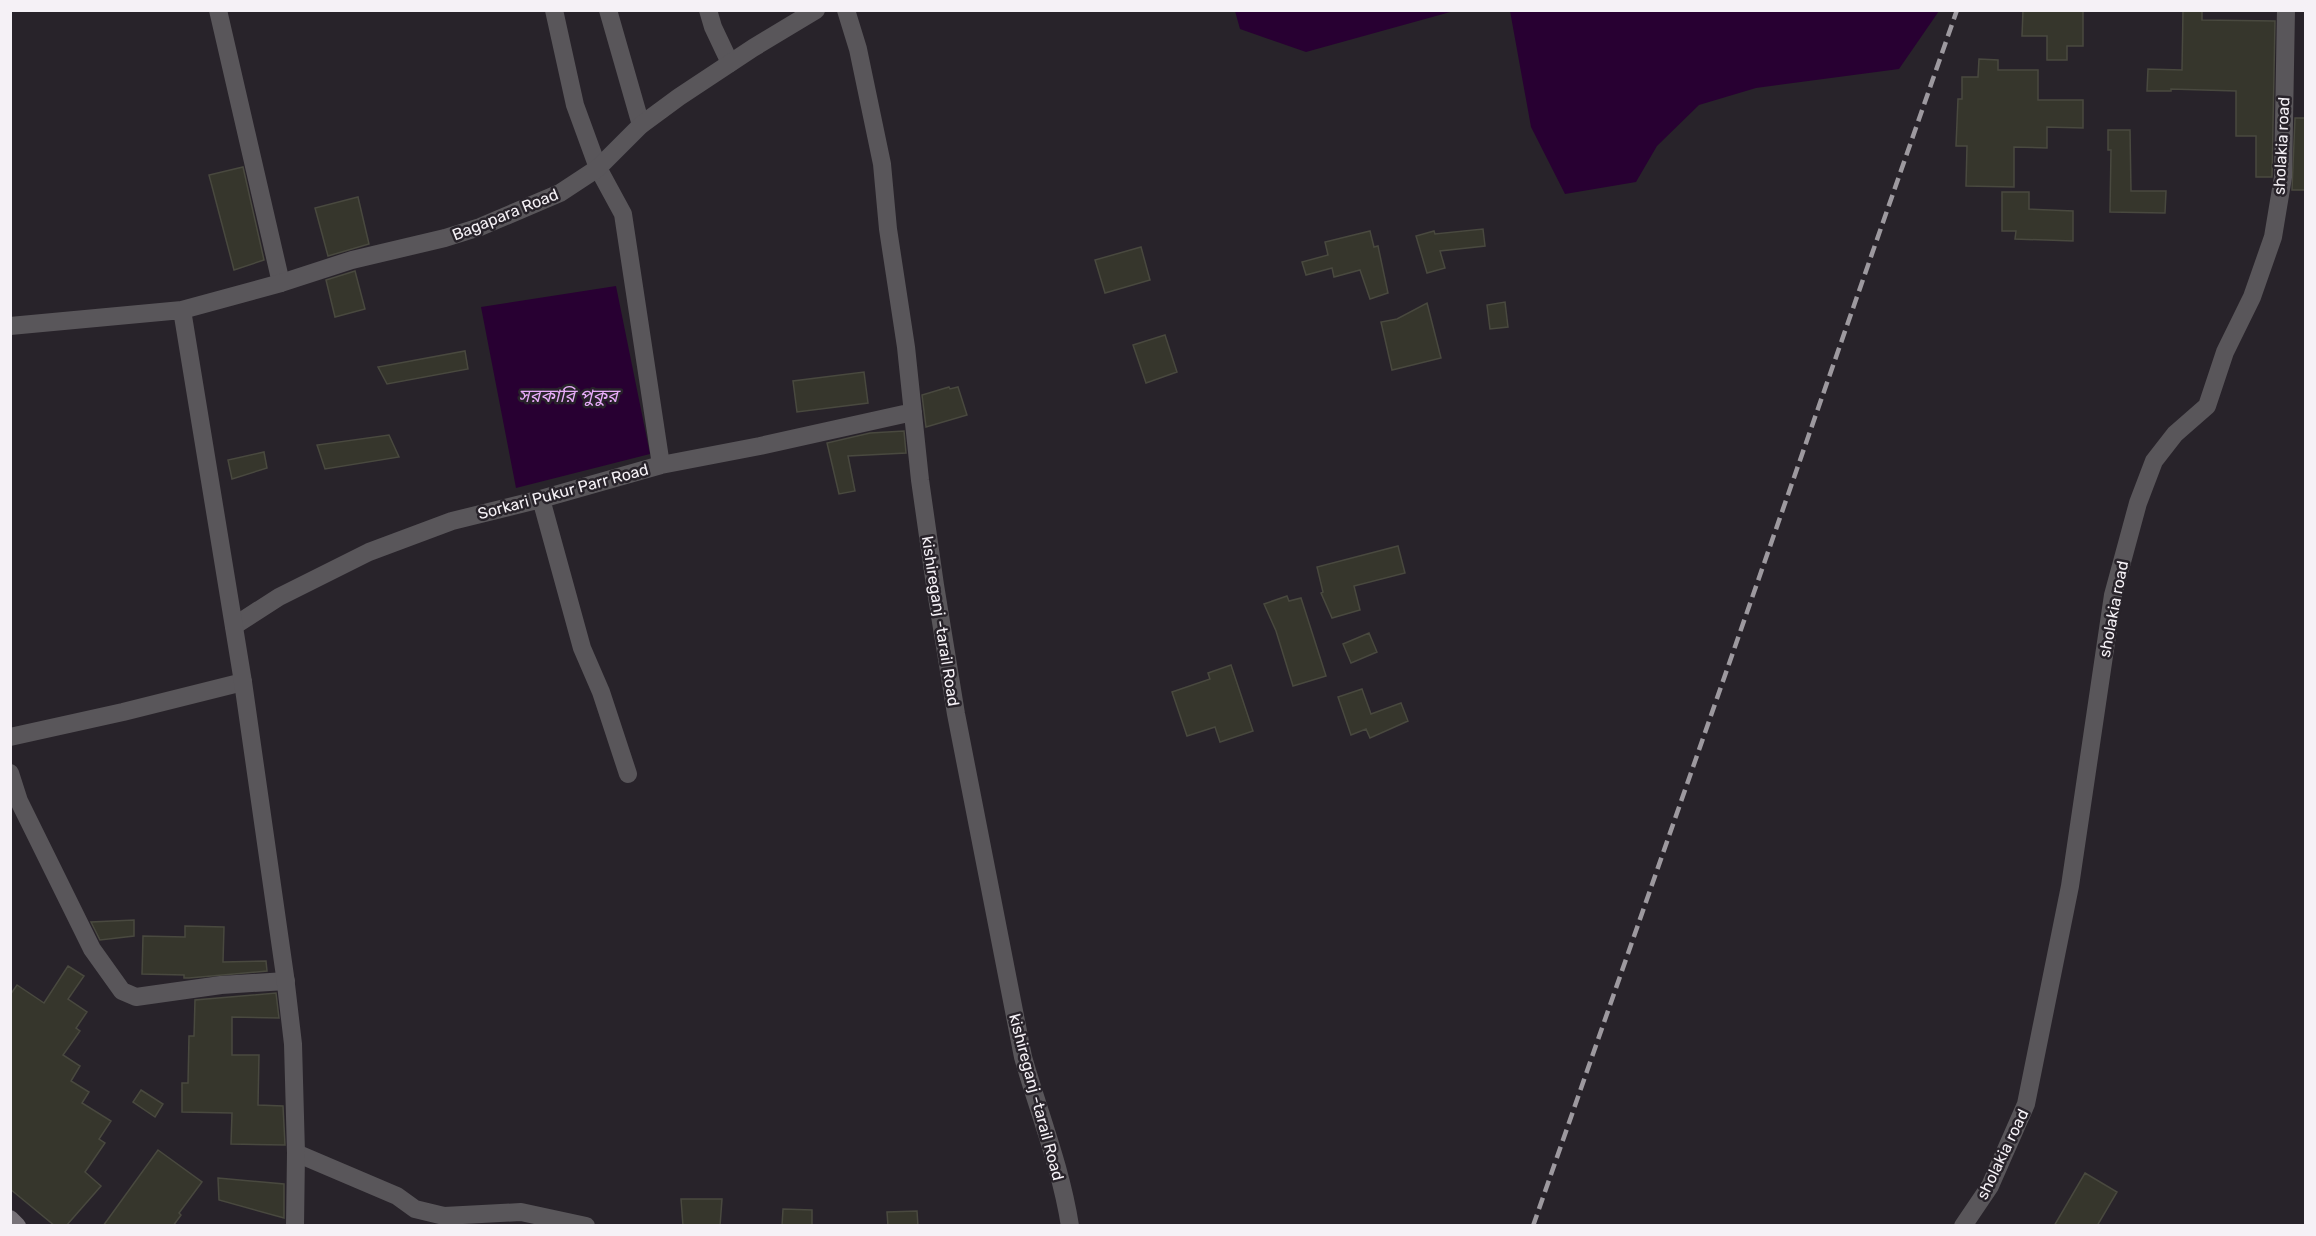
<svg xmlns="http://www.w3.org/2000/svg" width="2316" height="1236" viewBox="0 0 2316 1236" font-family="Rubik,'Noto Sans Bengali',sans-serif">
<rect width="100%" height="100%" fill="#28232a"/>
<path fill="#280032" d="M1235,11V10L1454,11L1306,52L1240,29Z
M1510,11V10L1939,11L1899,69L1756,88L1699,105L1657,146L1636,182L1565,194L1531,127Z
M616,286L650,454L516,488L481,307Z"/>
<path fill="#36362c" stroke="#49493f" stroke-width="1.5" d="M2023,10H2083V46H2067V60H2047V36H2022Z
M2183,10H2202V20L2275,21L2272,177H2256V136H2236V91L2171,89V91H2147L2148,69L2182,70Z
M1979,59L1998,60V70H2038V100H2083V128L2047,127V148L2014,147V187L1966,186L1967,146H1956L1958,99H1962V77H1978Z
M2295,118H2305L2306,190H2292Z
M2108,130H2130L2131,191H2166L2165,213L2110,212L2111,150H2108Z
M243,167L264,260L234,270L209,175Z
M2002,192H2029V209L2073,211V241L2015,239L2016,231H2002Z
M358,197L369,244L328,256L315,208Z
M1483,229L1485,246L1440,251L1445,268L1427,273L1416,236L1434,231L1435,234Z
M1370,231L1374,247L1378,246L1388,293L1370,299L1360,270L1334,277L1332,268L1306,275L1302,262L1328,255L1325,242Z
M1141,247L1150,280L1105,293L1095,260Z
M355,271L365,309L335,317L326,280Z
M1505,302L1508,327L1490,329L1487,305Z
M1427,303L1441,358L1392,370L1381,322L1397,319Z
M1165,335L1177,372L1146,383L1133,345Z
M465,351L468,369L387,384L378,367Z
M864,372L868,403L797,412L793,381Z
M949,387L950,389L958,387L967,415L926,427L922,395Z
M904,431L906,453L848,456L855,491L839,494L827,443L870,433Z
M389,435L399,457L325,469L317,445Z
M264,452L267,468L232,479L228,460Z
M1398,546L1405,573L1354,586L1360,610L1332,618L1321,593L1323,592L1317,567Z
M1287,596L1289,601L1301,598L1326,676L1293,686L1276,631L1264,604Z
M1369,633L1377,652L1351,663L1343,644Z
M1231,665L1253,731L1220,742L1215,727L1187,736L1172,692L1210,679L1208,673Z
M1362,689L1371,714L1401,703L1408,721L1370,738L1366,729L1351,735L1338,697Z
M134,920V936L100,940L91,922Z
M185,926L224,927L223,962L266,961L267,971L189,978H184V975L142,974L143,936L185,937Z
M68,966L84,976L68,999L87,1012L76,1028L80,1031L63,1055L80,1066L71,1081L89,1092L82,1103L111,1121L99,1139L105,1143L85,1172L101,1186L66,1226H55L10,1189V995L17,985L44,1003Z
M276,993L279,1018L232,1017V1055H259L258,1105L283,1106L285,1145L231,1144L232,1113L182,1112V1083H188L189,1036H194L195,1000Z
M141,1090L163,1104L155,1117L133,1102Z
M158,1150L202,1182L179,1213L181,1215L173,1226H103Z
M2085,1173L2117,1192L2097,1226H2054Z
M218,1178L284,1184V1218L219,1200Z
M681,1199H722L720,1226H683Z
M783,1209L812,1210V1226H782Z
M917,1211L918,1226H888L887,1212Z"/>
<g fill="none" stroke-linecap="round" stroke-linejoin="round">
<path stroke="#59565a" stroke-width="18" d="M218,10L281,283
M554,10L575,105L598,168L623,214L661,465
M608,10L641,125
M708,10L713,27L730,63
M846,10L858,49L882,164L888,229L906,347L920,480L935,585L956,714L1023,1057C1039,1113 1061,1168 1070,1226
M541,499L582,648L601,692L628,774
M234,626L279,597L369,552L452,521L541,499L661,465L760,446L913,412
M10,737L123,712L243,682
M10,773L19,801L92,949L122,991L136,997L221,985L286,981
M296,1153L397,1196L415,1209L444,1216L521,1212L586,1226"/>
<path stroke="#59565a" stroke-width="18" d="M182,310L281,283L352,260L445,238L480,227L560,193L598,168L641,125L679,97L753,48L816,10
M10,326L182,310L243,682L285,976L293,1044L296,1153L295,1226
M1963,1226L1990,1186L2026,1104L2070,886L2113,595L2138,503L2154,461L2175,434L2207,406L2225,352L2252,297L2273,237L2283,177L2286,10"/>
<path stroke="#767177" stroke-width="18" d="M10,1219L17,1226"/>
<path stroke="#9d999f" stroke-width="4.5" stroke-dasharray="12 6" stroke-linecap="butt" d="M1533,1226L1957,10"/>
</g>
<g text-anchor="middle" stroke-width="5" stroke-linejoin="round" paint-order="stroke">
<g font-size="16" fill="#f5f1f6" stroke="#28232a">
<text transform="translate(2281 146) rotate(-87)" y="6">sholakia road</text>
<text transform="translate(505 214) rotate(-22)" y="6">Bagapara Road</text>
<text transform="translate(563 491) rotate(-15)" y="6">Sorkari Pukur Parr Road</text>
<text transform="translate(2113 609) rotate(-79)" y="6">sholakia road</text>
<text transform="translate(941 621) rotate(81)" y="6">kishireganj -tarail Road</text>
<text transform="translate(1037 1097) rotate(75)" y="6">kishireganj -tarail Road</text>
<text transform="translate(2002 1154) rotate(-64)" y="6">sholakia road</text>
</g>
<g font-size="18" font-style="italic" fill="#e7acf8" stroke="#28232a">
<text x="568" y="402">সরকারি পুকুর</text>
</g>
</g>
<rect width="2316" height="1236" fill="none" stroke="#f5f1f6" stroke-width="24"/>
</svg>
